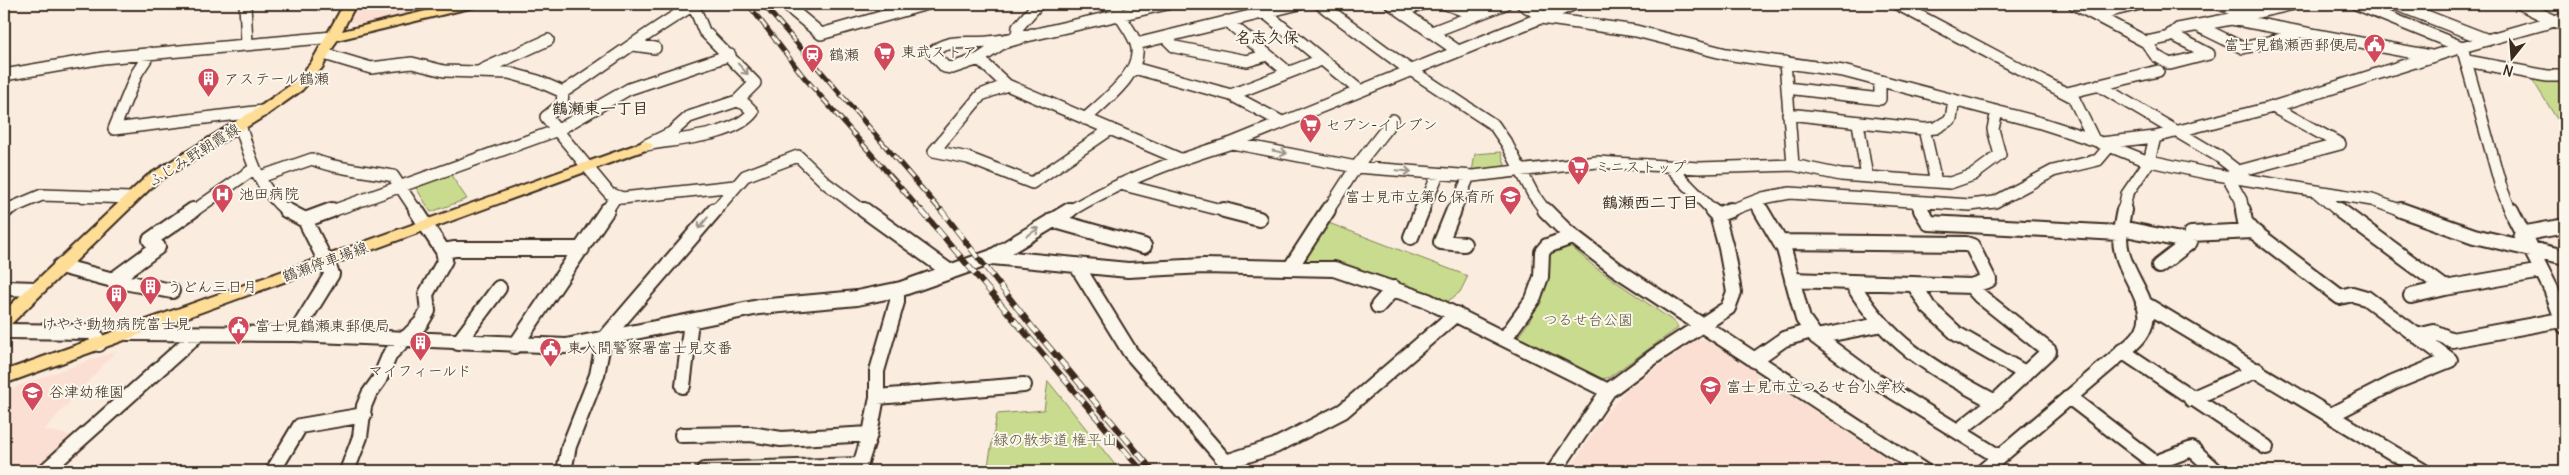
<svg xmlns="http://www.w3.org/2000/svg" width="2569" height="475" viewBox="0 0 2569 475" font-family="Delius,'Klee One',sans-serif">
<rect width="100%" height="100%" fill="#fbece0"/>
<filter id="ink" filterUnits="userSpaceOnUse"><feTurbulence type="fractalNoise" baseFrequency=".02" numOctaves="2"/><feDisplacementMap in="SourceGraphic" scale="10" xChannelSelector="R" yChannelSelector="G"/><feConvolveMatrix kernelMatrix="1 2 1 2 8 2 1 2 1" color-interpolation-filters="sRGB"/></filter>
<g filter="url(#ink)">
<path fill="#fbdfd2" d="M383,4H423L424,12L362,27L353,22H347L355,8Z
M1696,339L1707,340L1906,471H1569L1605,415L1624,392Z
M116,351L44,430L79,437L36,471H4V391Z"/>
<path fill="#c9db8f" stroke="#828256" d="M2532,79H2565V132Z
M1501,152L1505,164L1503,168L1472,172L1475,154Z
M449,172L467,199L431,212L413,183Z
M1326,222L1468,276L1460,292L1447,302L1339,262L1305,261L1301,258Z
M1569,245L1595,267L1676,323L1678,328L1608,378L1599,379L1517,338C1541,307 1544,291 1547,253Z
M1048,381L1120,471H987L997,414L1044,410Z"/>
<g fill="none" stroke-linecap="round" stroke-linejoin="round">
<defs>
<path id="minor-far1" d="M245,4L247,44
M693,4L704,31L755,83L737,101
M785,4L821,34L927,4
M1320,4L1403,65L1494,125L1507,144L1533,194L1546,212
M1391,4L1458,51
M1446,4L1476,15
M1522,4L1542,16
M1897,4L2073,97L2094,140
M2074,4L2146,42L2169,37L2178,29L2231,19L2431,56
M2220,4L2250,17
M2356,4L2462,47L2501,187L2511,212
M2395,4L2488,40
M2520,4L2559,23
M1401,11L1422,4
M1264,12L1359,90
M2097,14L2140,4
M2245,15L2294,4
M1541,18L1636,31L1726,54L1843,71L2041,123L2094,140L2149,162
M1227,21L1288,72
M2198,26L2243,48L2294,36
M1432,32L1505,4
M1017,36L1018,27L1038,4
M1027,36L1003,43L979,59L952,68L945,67L932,53C946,38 969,44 988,42C1001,41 1014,38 1027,36Z
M1027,36L1032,34
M1027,36L1167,4
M1165,37L1175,47L1247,61L1267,55
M2146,42L2156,56L2170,64L2209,54L2171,34
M1136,44L1299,4
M633,45L655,48
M150,53L137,73L114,129L263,111
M324,54L371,68L412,63L444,71L509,73L538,81L563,92
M979,59L1007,85L1180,159
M2467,61L2547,76H2565
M1785,62L1793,165
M1134,68L1231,95L1321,60
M482,70L548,40
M4,75L103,58L333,37
M1007,85L981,95L934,151L968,158L1032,183L1111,129
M2098,85L2218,156L2244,176
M1787,88L1880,99V81
M563,92L562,104L546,117L609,193L622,198L735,186
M563,92C607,64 648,31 694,5
M2067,93L2158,71
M1231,95L1282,122
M737,101L745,104L753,112C734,137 676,139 646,145L671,133L689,117Z
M1788,114L1924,129L1936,128L1951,119L1954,100
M1085,119C1102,103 1145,71 1136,44C1132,31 1120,19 1115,6L1101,4
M1858,123L1867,177
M240,125C250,157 259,190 288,212
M1924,129L1936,182
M1232,143L1356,167L1473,176L1597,162L1699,168L1793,165L1841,175L1950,183L1973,175L2000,155L1993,129L1997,111
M2101,143L2155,137L2273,107L2462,47L2565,18
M2150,161L2206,173L2372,200L2405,212
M1670,167L1714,212
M2239,171L2340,144L2273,107
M260,177L312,159C334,169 368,171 393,176L417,212
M2228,177L2241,200L2243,212
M1120,184L1229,212
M2318,193L2340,212
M1755,201L1761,212
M1916,202L1922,212
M4,211L42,195L131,198
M192,212L255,168
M329,212L558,130L629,89L730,55
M606,212L616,196
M714,212L745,176L798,156L827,184L865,212
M1068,212C1119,181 1175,160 1232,143L1575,4
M1327,212L1356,167L1393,120
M1422,212L1438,174
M1454,212L1469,176
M1726,212L1763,198L1790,193L1970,205L1995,202L2053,171L2098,160L2109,147
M2123,212L2127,194L2149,162L2155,137"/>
<path id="minor" d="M286,210L305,220L332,274L295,334
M864,210L950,272
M1224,210L1259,219
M1454,210L1441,242L1464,244
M1545,210L1566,231L1616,269L1924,471
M1761,210L1784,249L1803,319L1816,337L1873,379L1999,457
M1921,210L1929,223L2119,233
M2243,210L2245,222L2253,231L2340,297L2352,294L2366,298L2450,360
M2339,210L2445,288L2542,271
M2401,210L2474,236L2565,257
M2511,210L2551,289L2565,327
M4,211L6,210
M1717,215L1730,210
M305,220L332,210
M1052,220L1144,246
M2121,228L2190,242
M2521,234L2565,226
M1411,237L1422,210
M1780,242L1966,244L1972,246L1989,280L1971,286L1792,280
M443,251L455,249H582
M992,257L1128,270L1204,266L1334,269L1428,301L1608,391
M60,266L113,280L158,247L150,240L193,210
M1077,266L1130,352L1226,462L1275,446L1343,411L1456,314
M2159,266L2190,242L2191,234L2253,231
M1291,267L1328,210
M113,280L172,291
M1852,283C1889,346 1933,368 1995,402
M1914,284L1928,307L1957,334L2025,373
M4,288L36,289
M2411,296L2445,288
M2143,303L2423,471
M1378,306L1394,288
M4,331L94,332L99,344
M127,333L295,334L566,346L759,307L857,298L901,289L992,257L1070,210
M2417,336L2434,332L2452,340L2561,320
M1816,337L1878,325
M1505,338L1533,299L1541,277L1542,252L1547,246L1572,237
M458,343L499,288
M515,346L607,210
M2122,351L2266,447
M1754,360L1784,339L1811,331
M683,386L691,321
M877,397L1024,385
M2069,397L2155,463L2192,449L2216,471
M2191,399L2257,370
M2331,415L2393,383L2450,360
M1958,431L1995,402L2049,351L1980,296L1971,286
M682,435L751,434L781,439L870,434
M704,470L860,465
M45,471L198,334
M273,471L300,426L364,415
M347,471L360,437L364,406L369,394L379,380L390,354L421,323L428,311L426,294L445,260L443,251L416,210
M564,471L569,446L597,375L604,339L715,210
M858,471L870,434L877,397V371L897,302V290
M1554,471L1608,391L1656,355L1728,308L1734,292L1726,248L1717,215L1712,210
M1983,471L2132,344C2166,314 2130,286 2122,253C2118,238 2121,225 2124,210"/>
<path id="major" d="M344,4H356L342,31L455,4H476L474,7L337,40L322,68L302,90L268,114L157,182L10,325L4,327V311L147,176L258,108L292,84L311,63Z
M646,141L653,145L651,148L4,384V371Z"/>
</defs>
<use href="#minor-far1" stroke="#3b2a1e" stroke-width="14"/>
<use href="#minor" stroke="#3b2a1e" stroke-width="18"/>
<use href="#major" stroke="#3b2a1e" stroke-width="4"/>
<use href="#minor-far1" stroke="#fbf7ec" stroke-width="11"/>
<use href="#minor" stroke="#fbf7ec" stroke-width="14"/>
<use href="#major" fill="#fedd96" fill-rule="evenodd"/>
<defs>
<path id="rail-far1" d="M748,4L803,76L922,212
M763,4L942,212"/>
<path id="rail" d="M921,210L1142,471
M941,210L1033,328L1153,471"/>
</defs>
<use href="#rail-far1" stroke="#3b2a1e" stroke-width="5"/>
<use href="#rail" stroke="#3b2a1e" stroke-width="6"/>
<use href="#rail-far1" stroke="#fbf7ec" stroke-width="3" stroke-dasharray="10" stroke-linecap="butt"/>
<use href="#rail" stroke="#fbf7ec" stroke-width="4.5" stroke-dasharray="12" stroke-linecap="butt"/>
</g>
<defs><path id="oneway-shaft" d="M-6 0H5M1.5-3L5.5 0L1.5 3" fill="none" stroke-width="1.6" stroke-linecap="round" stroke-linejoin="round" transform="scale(1.25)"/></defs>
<g stroke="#9b9085">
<use href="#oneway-shaft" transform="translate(743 69) rotate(47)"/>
<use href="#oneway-shaft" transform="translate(1280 152) rotate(11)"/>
<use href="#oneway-shaft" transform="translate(1404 171) rotate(5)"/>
<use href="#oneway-shaft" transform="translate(703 223) rotate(130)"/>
<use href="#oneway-shaft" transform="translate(1033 232) rotate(-32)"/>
</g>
</g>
<defs>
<symbol id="civic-pin" viewBox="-11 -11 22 30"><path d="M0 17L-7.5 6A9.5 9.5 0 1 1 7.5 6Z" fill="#d1495b" stroke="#fbf7ec"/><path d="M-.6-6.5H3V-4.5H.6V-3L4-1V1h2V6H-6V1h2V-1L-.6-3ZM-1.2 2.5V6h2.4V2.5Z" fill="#fff"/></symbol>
<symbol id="supermarket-pin" viewBox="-11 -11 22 30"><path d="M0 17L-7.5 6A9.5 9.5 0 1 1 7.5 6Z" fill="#d1495b" stroke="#fbf7ec"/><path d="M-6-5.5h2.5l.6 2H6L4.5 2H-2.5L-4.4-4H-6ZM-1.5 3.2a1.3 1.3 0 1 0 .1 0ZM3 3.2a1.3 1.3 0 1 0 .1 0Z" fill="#fff"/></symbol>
<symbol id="station-pin" viewBox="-11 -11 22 30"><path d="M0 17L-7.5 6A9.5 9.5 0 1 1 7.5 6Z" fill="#d1495b" stroke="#fbf7ec"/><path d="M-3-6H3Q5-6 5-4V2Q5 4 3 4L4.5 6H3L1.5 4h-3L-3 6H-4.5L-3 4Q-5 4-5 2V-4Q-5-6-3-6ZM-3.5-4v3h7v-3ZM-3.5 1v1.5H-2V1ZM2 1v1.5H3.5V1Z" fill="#fff"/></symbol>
<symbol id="building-pin" viewBox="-11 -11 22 30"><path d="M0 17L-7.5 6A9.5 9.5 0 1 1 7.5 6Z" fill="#d1495b" stroke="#fbf7ec"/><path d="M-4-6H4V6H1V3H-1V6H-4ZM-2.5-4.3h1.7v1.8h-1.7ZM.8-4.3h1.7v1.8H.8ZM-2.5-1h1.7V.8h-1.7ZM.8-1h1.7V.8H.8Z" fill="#fff"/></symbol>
<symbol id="hospital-pin" viewBox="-11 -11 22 30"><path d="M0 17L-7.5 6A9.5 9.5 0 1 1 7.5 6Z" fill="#d1495b" stroke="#fbf7ec"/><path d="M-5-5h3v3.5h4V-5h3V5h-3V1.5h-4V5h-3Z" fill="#fff"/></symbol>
<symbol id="school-pin" viewBox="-11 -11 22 30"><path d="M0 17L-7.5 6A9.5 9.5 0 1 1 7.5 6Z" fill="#d1495b" stroke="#fbf7ec"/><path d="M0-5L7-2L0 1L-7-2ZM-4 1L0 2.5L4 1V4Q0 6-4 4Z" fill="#fff"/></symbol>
</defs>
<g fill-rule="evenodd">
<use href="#civic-pin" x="2362" y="32" width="25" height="34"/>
<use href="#supermarket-pin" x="872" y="40" width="25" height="34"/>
<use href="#station-pin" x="800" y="42" width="25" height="34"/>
<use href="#building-pin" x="196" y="66" width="25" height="34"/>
<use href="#supermarket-pin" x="1298" y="112" width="25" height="34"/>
<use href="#supermarket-pin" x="1566" y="154" width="25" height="34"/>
<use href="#hospital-pin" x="210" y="182" width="25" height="34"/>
<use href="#school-pin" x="1498" y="184" width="25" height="34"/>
<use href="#building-pin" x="138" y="274" width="25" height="34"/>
<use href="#building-pin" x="104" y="282" width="25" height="34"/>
<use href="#civic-pin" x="226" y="314" width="25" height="34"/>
<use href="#building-pin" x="408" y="330" width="25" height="34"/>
<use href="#civic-pin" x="538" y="336" width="25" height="34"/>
<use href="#school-pin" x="1698" y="374" width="25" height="34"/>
<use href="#school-pin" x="20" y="380" width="25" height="34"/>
</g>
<g text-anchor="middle" stroke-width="4" stroke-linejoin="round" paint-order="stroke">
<g font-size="15" fill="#3b2a1e" stroke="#fbf7ec" text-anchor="start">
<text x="2359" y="50" text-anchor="end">富士見鶴瀬西郵便局</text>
<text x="901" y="57">東武ストア</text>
<text x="829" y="60">鶴瀬</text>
<text x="224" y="84">アステール鶴瀬</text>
<text x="1326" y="130">セブン-イレブン</text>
<text x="1595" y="172">ミニストップ</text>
<text x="239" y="199">池田病院</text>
<text x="1495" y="202" text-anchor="end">富士見市立第６保育所</text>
<text x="167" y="292">うどん三日月</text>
<text x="116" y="329" text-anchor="middle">けやき動物病院富士見</text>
<text x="255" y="331">富士見鶴瀬東郵便局</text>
<text x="567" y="353">東入間警察署富士見交番</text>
<text x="420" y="376" text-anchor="middle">マイフィールド</text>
<text x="1726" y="392">富士見市立つるせ台小学校</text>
<text x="49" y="397">谷津幼稚園</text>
</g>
<g font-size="15" fill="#3b2a1e" stroke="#fbf7ec">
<text transform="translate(194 155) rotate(-32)" y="5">ふじみ野朝霞線</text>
<text transform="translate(325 262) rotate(-20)" y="5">鶴瀬停車場線</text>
</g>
<g font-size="15" fill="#5e563a" stroke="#fbf7ec">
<text x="1588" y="325">つるせ台公園</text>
<text x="1055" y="445">緑の散歩道 権平山</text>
</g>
<g font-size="16" font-weight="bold" fill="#3b2a1e" stroke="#fbf7ec">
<text x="1267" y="43">名志久保</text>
<text x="600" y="114">鶴瀬東一丁目</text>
<text x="1650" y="208">鶴瀬西二丁目</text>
</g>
</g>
<rect width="2569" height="475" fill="none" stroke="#fbf7ec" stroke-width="20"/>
<rect x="10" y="10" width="2549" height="455" fill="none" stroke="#3b2a1e" stroke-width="2" filter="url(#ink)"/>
<g transform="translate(2512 58) rotate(197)" stroke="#fbf7ec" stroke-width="4" paint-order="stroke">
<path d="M0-4L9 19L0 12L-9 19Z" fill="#3b2a1e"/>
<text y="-8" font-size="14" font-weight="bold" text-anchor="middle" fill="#3b2a1e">N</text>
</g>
</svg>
